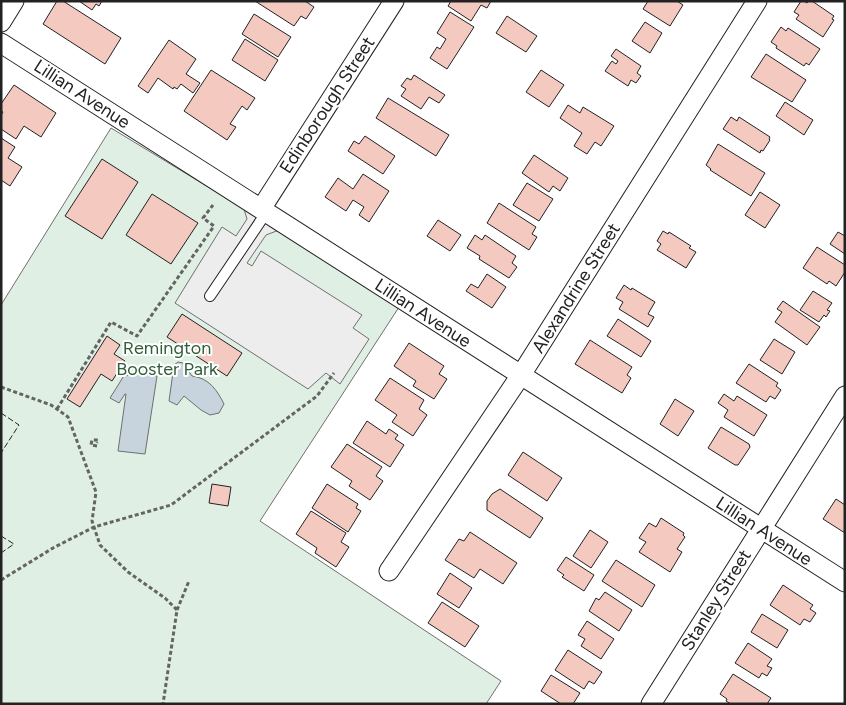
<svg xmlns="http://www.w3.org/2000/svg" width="846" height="705" viewBox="0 0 846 705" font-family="Figtree,sans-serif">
<rect width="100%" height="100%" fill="#fff"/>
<path fill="#e0efe3" stroke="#6f6f6f" d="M111,128L401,304L260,521L501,681L486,704H1V305Z"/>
<path fill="#ededed" stroke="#6f6f6f" d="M244,209L279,230L266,235L247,263L252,266L261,251L362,315L353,328L369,339L340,384L326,373L308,389L175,303L222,227L236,236L247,219Z"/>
<path fill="#c7d3dd" stroke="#6f6f6f" d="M178,362L183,363L192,376C209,378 217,390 224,404L219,413L210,415L201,410L184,396L177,405L169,401L174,365Z
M130,372L157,376L145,454L118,451L126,394H125L119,403L110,398L125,374L128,376Z"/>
<path fill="#f3c9c0" stroke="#222" d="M57,1H63L121,38L105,64L43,24Z
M79,1H102L99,6L96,4L92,10Z
M255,1H305L314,7L306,19L301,16L294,26Z
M451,1H491L487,8L481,5L471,21L448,6Z
M648,1H677L683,5L670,26L643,9Z
M801,1H804L807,3L808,1H812L834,16L832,19L834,20L823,37L796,19L799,15L794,12Z
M450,12L474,27L447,69L430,58L437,47L440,49L446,39L437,33Z
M254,14L291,37L278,57L242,34Z
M507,16L537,36L526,52L496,33Z
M645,22L662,33L650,53L632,41Z
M781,27L786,31L788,28L820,49L809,65L806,63L804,66L776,48L777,46L771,42Z
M245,39L278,60L265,81L232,60Z
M169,40L196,59L186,74L200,83L193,93L181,84L177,89L174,87L173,89L158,78L148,93L138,86Z
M616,49L641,66L637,73L641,76L636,83L631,80L628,86L605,71L612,61L616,64L618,61L611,56Z
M766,54L806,80L792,102L751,77Z
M211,70L255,98L247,110L242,106L230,124L236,127L227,140L184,111Z
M541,70L564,85L549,107L526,92Z
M414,75L445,95L439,103L429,97L421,109L401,96L406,89L401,86L407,78L411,80Z
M14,85L56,113L41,137L24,126L16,139L1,129V115L3,112L1,111V104Z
M388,98L449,135L436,156L376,118Z
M785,102L813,120L804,135L776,116Z
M568,105L580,113L583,107L614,126L601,146L595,142L587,154L574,146L582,133L560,118Z
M731,117L737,121L739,117L770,137L769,139L770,140L763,151L761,150L760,153L723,129Z
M365,136L395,156L383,174L348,151L354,141L359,144Z
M1,138L15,147L8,158L22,167L10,186L1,180Z
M718,144L765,173L751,196L710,170L711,169L706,165Z
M534,155L568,178L560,191L553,186L549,192L522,173Z
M102,159L138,182L102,239L65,216Z
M363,174L389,191L369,222L359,215L364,207L353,200L346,211L325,197L338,178L353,189Z
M527,183L553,199L539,221L513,205Z
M760,192L780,205L765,228L745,215Z
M152,194L198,223L171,264L126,235Z
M499,203L536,227L532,234L537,237L529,250L487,223Z
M438,220L461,235L450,251L427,236Z
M663,231L668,234L669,232L691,246L689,248L696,252L686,268L657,250L661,244L657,241Z
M838,232L845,236V254L830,244Z
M475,235L482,240L485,235L516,256L512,263L517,267L509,278L479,259L480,256L467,248Z
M817,247L845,265V272L836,286L829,281L827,284L803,268Z
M487,274L506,287L492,308L466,291L471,284L478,288Z
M624,285L631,290L632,288L655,302L648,314L654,317L648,327L619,309L623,302L616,298Z
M813,291L832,303L827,310L830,311L826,317L824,315L819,322L800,310Z
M783,301L820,327L807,345L775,322L782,312L777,309Z
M182,314L242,353L227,376L167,337Z
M618,319L651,341L641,357L607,336Z
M107,336L120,345L114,354L125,361L112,381L101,374L80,407L67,399Z
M774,339L795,352L782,374L760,360Z
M590,340L632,367L627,375L631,378L622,393L575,364Z
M409,343L444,366L439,374L447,379L434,399L413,386L416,381L394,366Z
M749,364L778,383L776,386L781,390L775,399L770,396L766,402L736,383Z
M390,378L424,400L419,409L427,415L413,436L392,422L397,415L375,400Z
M724,394L734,401L737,396L767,415L754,436L724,417L728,410L718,403Z
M675,399L694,411L678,436L660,424Z
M367,421L386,434L389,429L398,435L395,439L404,445L390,467L353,443Z
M721,427L749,444L750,447L738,465H735L708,448Z
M347,444L382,467L376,476L383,481L370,500L349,486L352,481L331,467Z
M523,452L562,478L547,501L508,475Z
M212,484L231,487L228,506L209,503Z
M327,484L358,504L356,508L361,511L348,532L312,508Z
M500,489L543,518L530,538L487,510V501L492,494Z
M836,499L845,505V533L823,519Z
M311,511L346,533L341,542L349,547L336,567L315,553L317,548L296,534Z
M661,518L684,533L683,535L685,537L677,549L682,552L670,572L639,552L646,542L639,538L649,523L656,527Z
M590,530L608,542L591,568L573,556Z
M470,532L517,563L503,584L480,569L474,578L445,560L459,539L464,541Z
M566,557L594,575L584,591L562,577L564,575L557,570Z
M616,560L655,585L642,607L602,581Z
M450,573L472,588L459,608L437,594Z
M783,585L813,605L810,609L816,613L810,622L804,619L800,625L770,605Z
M605,592L632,610L619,631L589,611L596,598L599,600Z
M442,602L479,626L465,647L428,623Z
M762,614L788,630L777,648L751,632Z
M587,621L614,639L601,659L581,646L585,639L578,635Z
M748,643L772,659L767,666L772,668L767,676L762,673L759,678L735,663Z
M568,650L602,672L594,684L589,681L584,689L555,670Z
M733,674L771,698L767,704H731L726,701L727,699L720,694Z
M551,675L580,693L573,704H561L541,691Z"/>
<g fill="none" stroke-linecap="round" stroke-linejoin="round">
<defs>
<path id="service" d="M210,296L266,213"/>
<path id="minor" d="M1,22L14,1
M1,43L845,582
M261,209L394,1
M389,571L521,375L757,1
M651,704L845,396"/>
</defs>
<use href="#service" stroke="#222" stroke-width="12"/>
<use href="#minor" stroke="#222" stroke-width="21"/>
<path stroke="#646464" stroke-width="3" stroke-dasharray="4 2.5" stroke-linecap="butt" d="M1,387L51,405L68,417L96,492L92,521L100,545L128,572L165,598L177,610L163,704
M57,409L111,322L137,336L214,226L203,218L213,205
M97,446L91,445L92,440H98L97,443
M1,580L53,548L94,527L171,505L317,396L334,373
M177,610L189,581"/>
<use href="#service" stroke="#fff" stroke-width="10"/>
<use href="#minor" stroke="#fff" stroke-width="19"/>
<path stroke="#222" stroke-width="1" stroke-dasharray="6 2.5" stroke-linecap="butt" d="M1,413L19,425L1,453
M1,536L14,544L1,553"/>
</g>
<g text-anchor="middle" stroke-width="4" stroke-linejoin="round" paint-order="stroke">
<g font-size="18" fill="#222" stroke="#fff">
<text transform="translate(82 94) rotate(33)" y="6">Lillian Avenue</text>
<text transform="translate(327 105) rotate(-57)" y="6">Edinborough Street</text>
<text transform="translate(576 288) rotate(-58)" y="6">Alexandrine Street</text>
<text transform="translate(423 313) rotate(33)" y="6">Lillian Avenue</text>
<text transform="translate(764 531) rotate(33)" y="6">Lillian Avenue</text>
<text transform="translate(716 600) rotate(-58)" y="6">Stanley Street</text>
</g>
<g font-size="18" fill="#2f5e38" stroke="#fff">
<text x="167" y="354">Remington<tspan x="167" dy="21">Booster Park</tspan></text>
</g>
</g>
<rect width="846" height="705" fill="none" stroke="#222222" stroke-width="5"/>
</svg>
